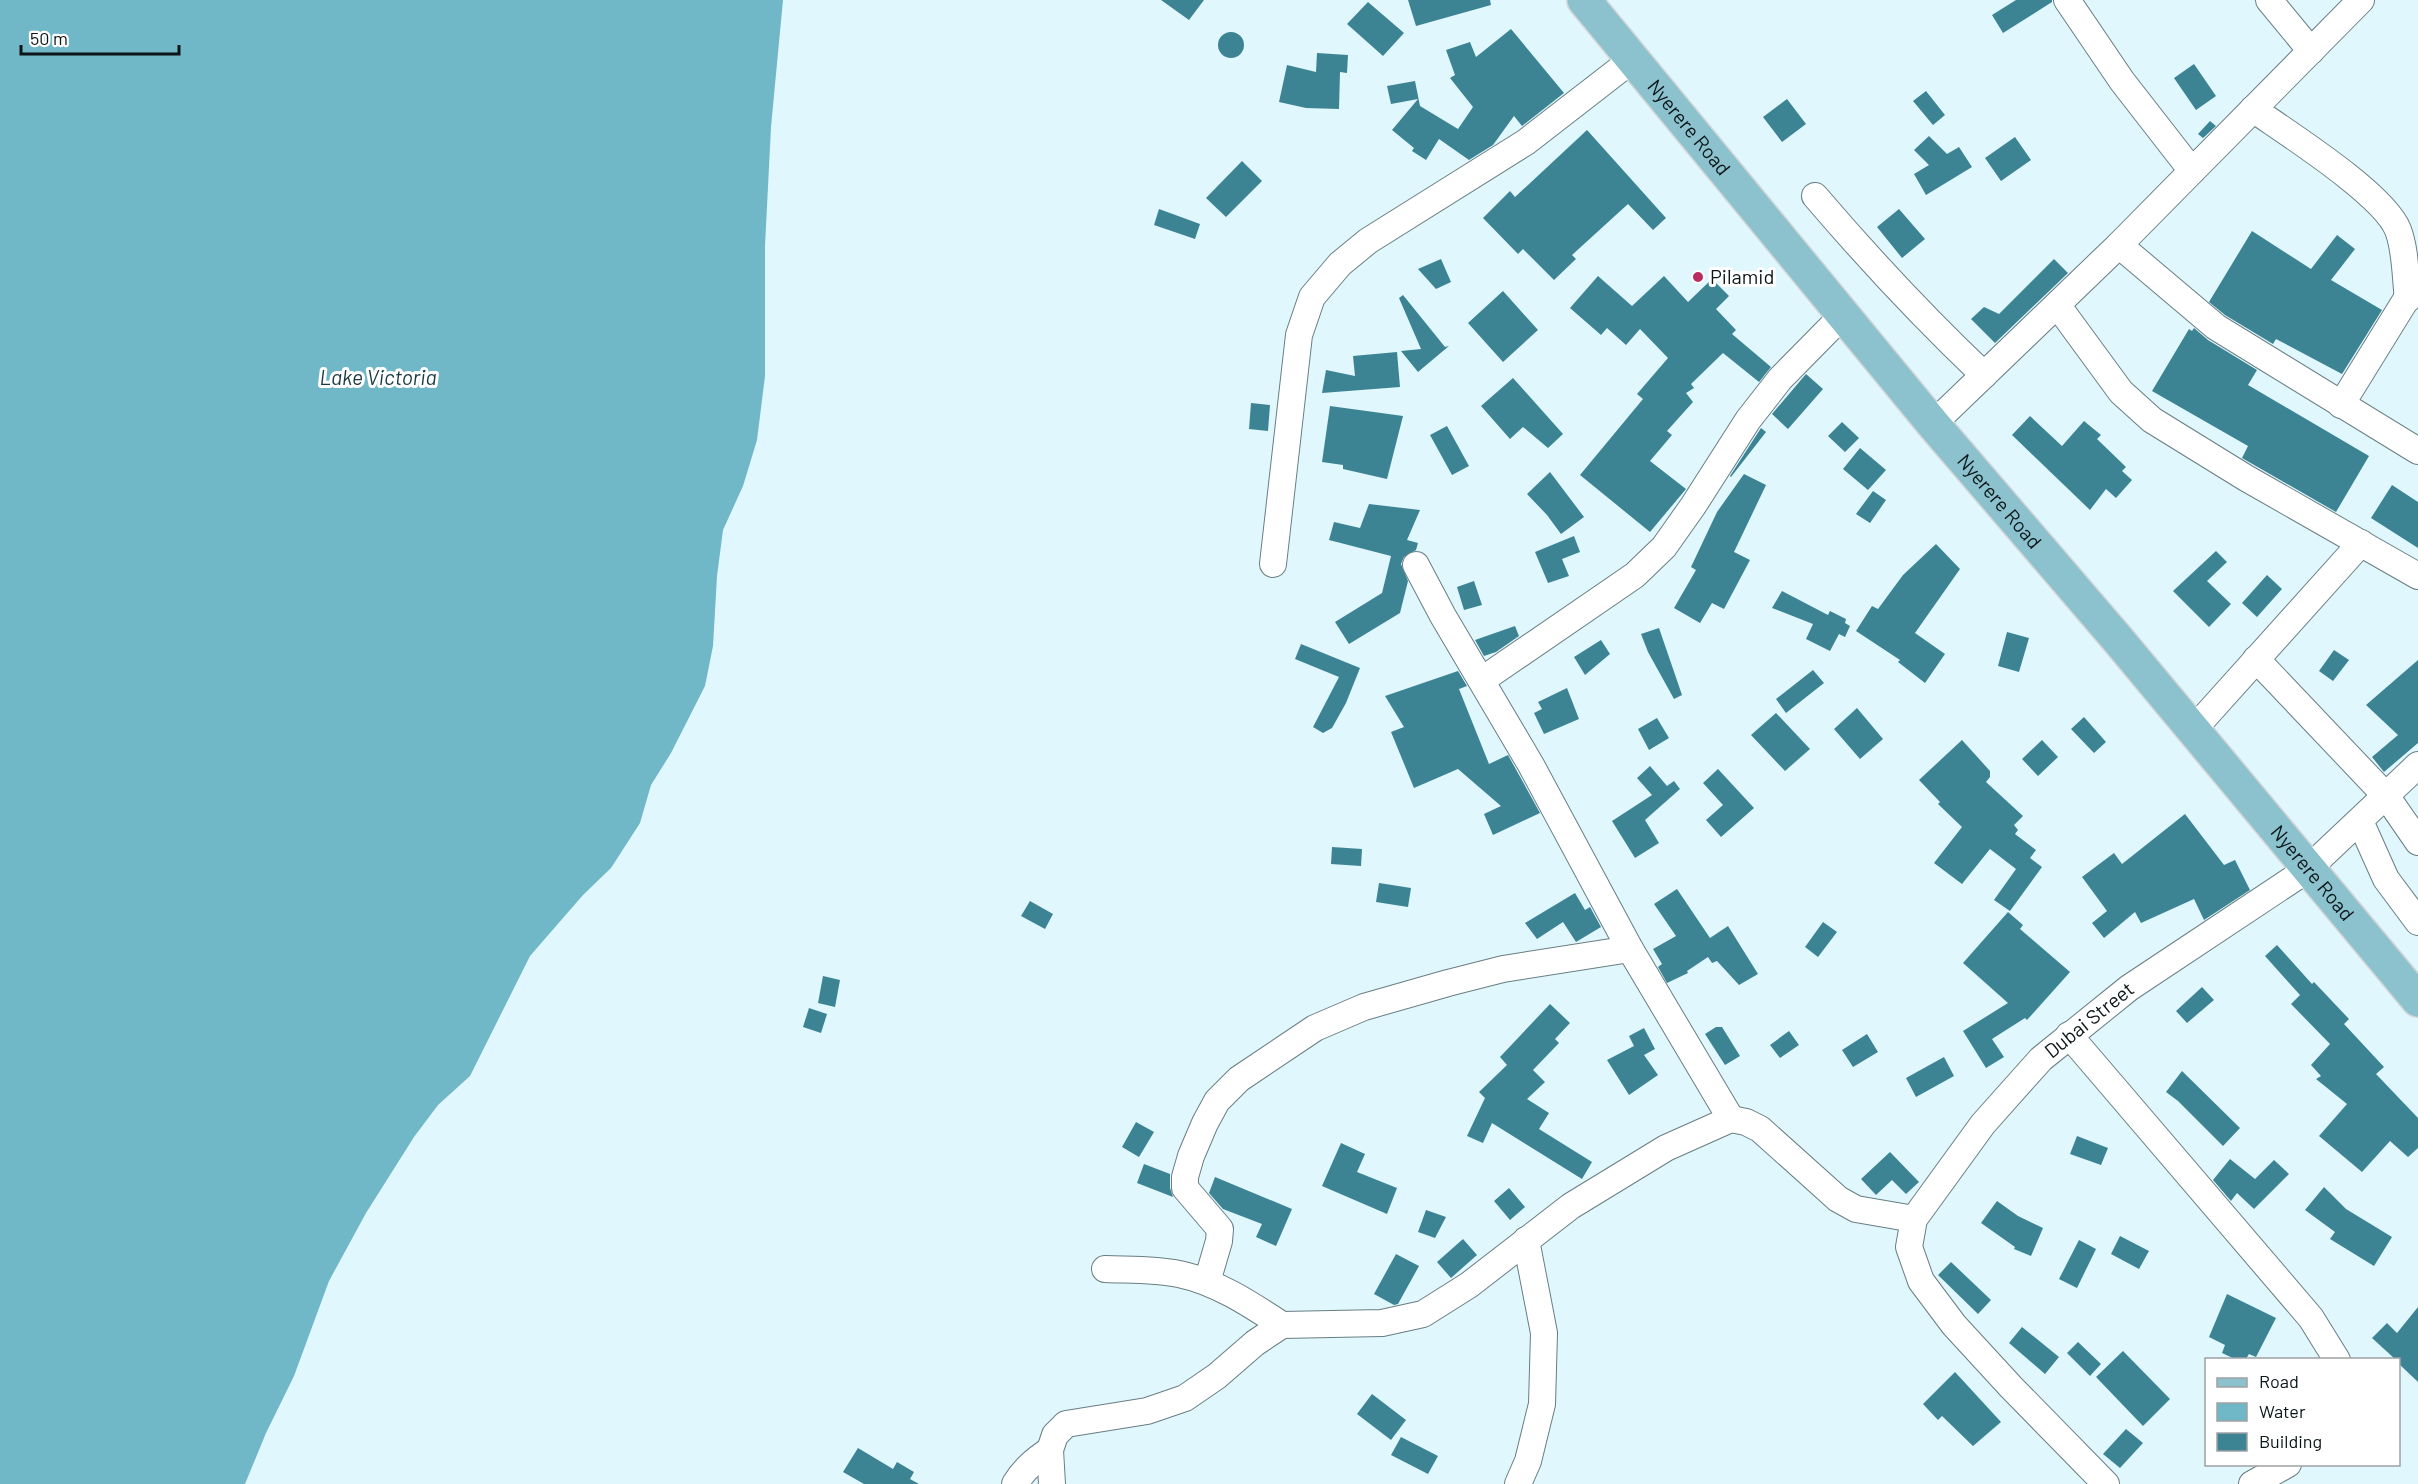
<svg xmlns="http://www.w3.org/2000/svg" width="2418" height="1484" viewBox="0 0 2418 1484" font-family="Barlow,sans-serif">
<rect width="100%" height="100%" fill="#e0f7fd"/>
<path fill="#70b7c8" d="M0,0H783L771,127L765,246V376L757,440L743,486L723,530L717,576L713,646L705,686L671,753L651,785L640,823L611,868L583,895L530,956L470,1076L438,1105L414,1137L366,1213L329,1281L294,1376L266,1433L245,1484H0Z"/>
<path fill="#3c8494" d="M1161,0H1204L1189,20Z
M1408,0H1490L1491,5L1416,26Z
M2016,0H2052V2L2003,33L1992,15Z
M1368,2L1404,33L1383,56L1347,24Z
M1511,29L1564,93L1522,126L1514,116L1493,145L1469,160L1439,139L1426,160L1412,151L1414,148L1392,130L1418,99L1391,104L1387,86L1415,81L1420,106L1458,129L1473,107L1450,78L1455,75L1446,50L1470,42L1476,57Z
M1218 45a13 13 0 1 1 26 0a13 13 0 1 1-26 0Z
M1317,53L1348,55L1347,73L1340,72L1339,109L1306,108L1279,102L1287,65L1316,72Z
M2194,64L2216,96L2196,110L2174,78Z
M1926,91L1945,115L1933,125L1913,101Z
M1787,99L1806,124L1782,142L1763,117Z
M2210,121L2216,126L2203,138L2198,134Z
M1587,130L1666,218L1653,230L1628,204L1572,255L1576,259L1554,280L1523,249L1518,254L1483,218L1510,191L1515,197Z
M1929,136L1947,154L1959,147L1972,167L1926,195L1914,174L1929,165L1914,150Z
M2015,137L2031,160L2001,181L1985,158Z
M1242,161L1262,181L1226,217L1206,198Z
M1159,209L1200,224L1195,239L1154,225Z
M1899,209L1925,239L1902,258L1877,227Z
M2252,231L2311,269L2337,235L2355,249L2331,280L2382,310L2342,374L2276,339L2273,344L2225,315L2209,302Z
M1441,259L1451,282L1436,289L1418,269Z
M2054,259L2068,273L1995,343L1971,319L1984,307L1999,314Z
M1598,276L1632,306L1664,276L1688,302L1712,279L1729,296L1716,309L1736,330L1732,334L1771,367L1759,382L1723,353L1691,384L1694,388L1686,393L1693,402L1667,431L1672,435L1650,461L1686,489L1650,532L1580,475L1643,399L1637,394L1668,358L1640,329L1626,345L1607,328L1601,335L1570,308Z
M1503,291L1538,330L1503,362L1468,323Z
M1403,295L1445,347L1449,346L1418,372L1401,351L1421,349L1399,298Z
M2194,328L2208,340L2257,370L2248,385L2369,456L2336,512L2242,458L2248,446L2152,391L2189,329L2192,331Z
M1397,352L1400,387L1322,393L1326,370L1355,376L1353,356Z
M1806,374L1823,389L1788,429L1772,414Z
M1513,378L1563,434L1548,448L1523,427L1510,439L1481,406Z
M1251,403L1270,405L1268,431L1249,429Z
M1330,406L1403,416L1387,479L1343,469V465L1322,462Z
M2030,416L2062,446L2084,421L2101,435L2097,439L2126,467L2122,471L2132,480L2116,498L2106,489L2090,510L2012,435Z
M1842,422L1859,438L1845,452L1828,436Z
M1447,426L1469,466L1452,475L1430,435Z
M1761,428L1766,432L1731,477L1730,476Z
M1860,448L1886,470L1868,490L1843,469Z
M1550,472L1584,517L1561,534L1547,515L1527,494Z
M1744,474L1766,485L1734,552L1750,560L1724,609L1712,603L1700,623L1674,608L1696,570L1691,567L1717,512Z
M2392,485L2418,502V548L2371,518Z
M1873,491L1886,500L1870,523L1856,514Z
M1369,504L1420,510L1407,540L1418,543L1416,550L1404,557L1401,564L1408,581L1400,613L1349,644L1335,622L1382,593L1391,556L1329,540L1334,522L1360,528Z
M1574,536L1580,552L1562,559L1569,576L1548,583L1535,552Z
M1936,544L1960,569L1915,633L1945,654L1925,683L1898,662L1900,660L1856,631L1872,606L1878,609L1903,575Z
M2216,551L2227,562L2207,581L2231,604L2209,627L2173,591Z
M2267,575L2282,589L2257,617L2242,603Z
M1474,581L1482,605L1464,610L1457,587Z
M1782,591L1828,615L1830,611L1846,619L1845,623L1850,626L1845,637L1839,634L1830,651L1806,639L1813,624L1772,608Z
M1515,626L1519,636L1496,652L1484,656L1475,640Z
M1659,628L1682,695L1674,699L1648,652L1641,634Z
M2007,632L2029,638L2019,672L1998,666Z
M1601,640L1610,654L1585,675L1574,657Z
M1301,644L1360,668L1346,703L1332,728L1323,733L1313,727L1339,677L1295,659Z
M2334,650L2349,660L2333,681L2319,671Z
M2418,660V743L2384,772L2372,757L2398,735L2366,705Z
M1813,670L1824,683L1786,713L1776,699Z
M1458,671L1467,686L1459,689L1489,764L1508,755L1540,813L1493,835L1484,814L1501,806L1458,769L1414,788L1391,732L1404,727L1385,696Z
M1567,688L1579,719L1544,734L1534,713L1542,709L1538,702Z
M1857,708L1883,739L1860,759L1834,729Z
M1776,713L1810,749L1785,771L1751,735Z
M2084,717L2106,742L2094,753L2071,729Z
M1657,718L1669,738L1649,750L1638,729Z
M1962,740L1990,771V777L1986,782L2023,816L2014,825L2018,830L2015,834L2036,850L2030,858L2042,867L2010,911L1994,900L2016,869L1990,849L1962,884L1934,863L1962,827L1938,804L1940,802L1919,780Z
M2042,740L2058,757L2038,776L2022,759Z
M1650,766L1667,786L1674,781L1680,789L1645,820L1659,843L1635,858L1612,821L1652,795L1637,778Z
M1718,769L1754,808L1721,837L1706,820L1723,805L1703,783Z
M2185,814L2224,865L2235,860L2250,890L2204,920L2194,899L2141,923L2135,912L2104,938L2092,923L2107,911L2082,877L2114,853L2122,864Z
M1332,847L1362,849L1361,866L1331,864Z
M1379,883L1411,888L1408,907L1376,902Z
M1677,889L1710,938L1728,926L1758,974L1739,985L1717,961L1712,963L1708,957L1687,971L1688,973L1667,983L1658,967L1662,964L1653,949L1676,936L1654,904Z
M1575,893L1585,910L1590,907L1601,927L1576,942L1563,922L1537,939L1525,923Z
M1030,901L1053,914L1045,929L1021,916Z
M2008,912L2023,925L2020,929L2070,972L2027,1020L2025,1018L1992,1039L2004,1057L1986,1068L1963,1031L2008,1003L1963,963Z
M1823,922L1837,932L1818,957L1805,947Z
M2277,945L2312,984L2314,982L2349,1019L2344,1024L2384,1067L2376,1074L2418,1118V1148L2408,1157L2390,1141L2362,1172L2319,1136L2347,1104L2316,1079L2321,1076L2311,1065L2330,1044L2291,1004L2300,995L2265,956Z
M823,976L840,980L835,1007L818,1003Z
M2202,987L2214,1000L2187,1023L2176,1011Z
M1550,1004L1570,1023L1555,1039L1559,1043L1533,1070L1545,1082L1527,1099L1549,1113L1539,1129L1592,1162L1582,1179L1492,1123L1483,1143L1467,1136L1485,1098L1479,1092L1507,1065L1500,1057Z
M809,1008L827,1014L821,1033L803,1027Z
M1716,1027H1722L1740,1056L1725,1065L1705,1034Z
M1644,1028L1655,1049L1644,1055L1658,1075L1629,1095L1607,1060L1634,1046L1629,1036Z
M1789,1031L1799,1045L1780,1058L1770,1045Z
M1867,1034L1878,1052L1853,1067L1842,1050Z
M1944,1057L1954,1076L1916,1097L1906,1078Z
M2182,1071L2240,1128L2223,1146L2178,1101L2166,1092Z
M1136,1122L1154,1132L1139,1157L1122,1147Z
M2077,1136L2108,1148L2101,1165L2070,1154Z
M1341,1143L1365,1154L1357,1172L1397,1188L1387,1214L1322,1186Z
M1890,1152L1919,1182L1906,1194L1892,1180L1876,1195L1861,1179Z
M2230,1159L2255,1179L2274,1160L2289,1174L2254,1209L2237,1193L2231,1201L2213,1180Z
M1144,1164L1170,1174V1188L1173,1197L1137,1183Z
M1215,1177L1292,1209L1276,1246L1256,1237L1262,1224L1223,1209L1209,1193Z
M2324,1187L2346,1209L2392,1237L2374,1266L2330,1239L2335,1232L2305,1210Z
M1509,1188L1525,1207L1510,1220L1494,1201Z
M1997,1201L2018,1216L2043,1228L2031,1256L2014,1249L2015,1247L1981,1223Z
M1426,1210L1446,1217L1435,1238L1418,1232Z
M2120,1236L2149,1251L2139,1269L2111,1254Z
M1463,1239L1477,1255L1451,1278L1437,1262Z
M2079,1240L2096,1249L2077,1288L2059,1279Z
M1396,1254L1419,1266L1398,1304L1394,1305L1374,1294Z
M1951,1262L1991,1300L1978,1314L1938,1275Z
M2227,1294L2276,1318L2256,1357L2249,1354L2246,1359H2235L2222,1353L2225,1345L2209,1337Z
M2418,1307V1382L2398,1363V1359H2395L2372,1338L2387,1323L2397,1333Z
M2022,1327L2059,1357L2045,1374L2009,1343Z
M2078,1342L2101,1364L2090,1376L2067,1353Z
M2123,1351L2170,1399L2143,1426L2096,1377Z
M1955,1372L2001,1422L1973,1446L1942,1416L1938,1420L1923,1404Z
M1372,1394L1406,1420L1391,1440L1357,1414Z
M2126,1429L2143,1443L2120,1468L2103,1454Z
M1401,1437L1438,1456L1428,1474L1391,1455Z
M858,1448L893,1469L897,1462L914,1472L910,1479L919,1484H864L843,1472Z"/>
<g fill="none" stroke-linecap="round" stroke-linejoin="round">
<defs>
<g id="street">
<path d="M2067,0L2122,81L2192,171"/>
<path d="M2269,0L2311,51"/>
<path d="M2253,109C2287,133 2384,194 2398,230C2406,251 2405,276 2408,299"/>
<path d="M1815,196C1868,258 1924,318 1984,375"/>
<path d="M2119,245L2216,327L2418,451"/>
<path d="M2058,306L2121,392L2152,420L2246,478L2418,576"/>
<path d="M2341,405L2415,285"/>
<path d="M1933,424L2119,245L2361,0"/>
<path d="M1273,564L1299,335L1312,297L1340,264L1368,241L1526,142L1633,59"/>
<path d="M1416,565L1443,616L1531,765L1630,949L1731,1119"/>
<path d="M2256,659L2387,797L2418,842"/>
<path d="M1482,680L1635,575L1664,547L1693,506L1748,420L1780,379L1843,315"/>
<path d="M2193,730L2361,543"/>
<path d="M2360,821L2386,879L2418,922"/>
<path d="M2069,1035L2311,1318L2337,1360"/>
<path d="M1105,1269C1129,1270 1155,1269 1179,1274C1217,1282 1250,1304 1282,1325"/>
<path d="M1207,1282L1219,1241L1220,1229L1185,1188V1177L1191,1156L1205,1123L1217,1101L1239,1079L1315,1028L1364,1007L1448,983L1503,969L1630,949"/>
<path d="M1015,1484C1024,1469 1035,1460 1050,1450"/>
<path d="M1052,1484L1050,1450L1055,1435L1066,1424L1147,1411L1185,1398L1217,1376L1255,1343L1282,1325L1382,1323L1423,1314L1469,1285L1571,1206L1666,1148L1731,1119L1746,1122L1760,1129L1838,1199L1856,1209L1914,1219"/>
<path d="M1518,1484L1528,1461L1542,1404L1544,1333L1526,1240"/>
<path id="s1" d="M2106,1484L2011,1387L1954,1325L1921,1281L1909,1247L1914,1219L1983,1124L2041,1059L2129,988L2308,869L2418,765"/>
<path d="M2252,1484L2288,1464"/>
</g>
<g id="primary">
<path id="s2" d="M1584,0L1933,424L2120,642L2418,1000"/>
</g>
</defs>
<use href="#street" stroke="#697e83" stroke-width="28"/>
<use href="#primary" stroke="#d3d5d5" stroke-width="36"/>
<use href="#street" stroke="#fff" stroke-width="26"/>
<use href="#primary" stroke="#8bc2ce" stroke-width="33"/>
</g>
<circle fill="#b92c5e" stroke="#fff" stroke-width="2" cx="1698" cy="277" r="6"/>
<g text-anchor="middle" stroke-width="6" stroke-linejoin="round" paint-order="stroke">
<g font-size="20" fill="#0c1517" stroke="#fff">
<text dy="7" stroke="none"><textPath href="#s2" startOffset="165">Nyerere Road</textPath></text>
<text dy="7" stroke="none"><textPath href="#s2" startOffset="651">Nyerere Road</textPath></text>
<text dy="7" stroke="none"><textPath href="#s2" startOffset="1137">Nyerere Road</textPath></text>
<text dy="7" stroke="none"><textPath href="#s1" startOffset="606">Dubai Street</textPath></text>
</g>
<g font-size="20" fill="#0c1517" stroke="#fff" text-anchor="start">
<text x="1710" y="284">Pilamid</text>
</g>
<g font-size="21" font-style="italic" fill="#173a42" stroke="#fff">
<text x="378" y="385">Lake Victoria</text>
</g>
</g>
<rect x="2205" y="1358" width="195" height="108" fill="#ffffff" stroke="#9ea1a2" stroke-width="1.5"/>
<rect x="2217" y="1378" width="30" height="9" fill="#8bc2ce" stroke="#9ea1a2" stroke-width="1.5"/>
<text x="2259" y="1388" font-size="18" fill="#0c1517">Road</text>
<rect x="2217" y="1403" width="30" height="18" fill="#70b7c8" stroke="#9ea1a2" stroke-width="1.5"/>
<text x="2259" y="1418" font-size="18" fill="#0c1517">Water</text>
<rect x="2217" y="1433" width="30" height="18" fill="#3c8494" stroke="#9ea1a2" stroke-width="1.5"/>
<text x="2259" y="1448" font-size="18" fill="#0c1517">Building</text>
<path d="M21 45v9h158v-9" fill="none" stroke="#0c1517" stroke-width="3"/>
<text x="30" y="45" font-size="18" fill="#0c1517" stroke="#ffffff" stroke-width="4.5" paint-order="stroke">50 m</text>
</svg>
